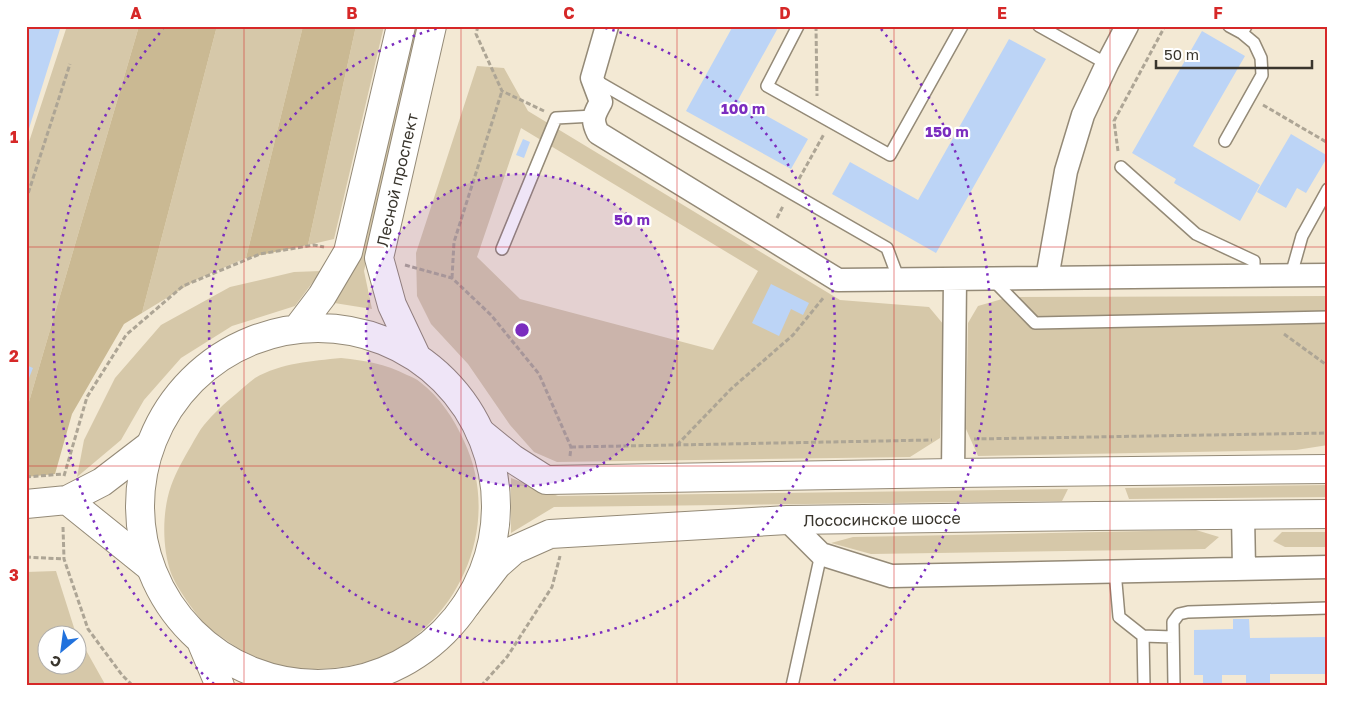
<svg xmlns="http://www.w3.org/2000/svg" width="1354" height="712" viewBox="0 0 1354 712" font-family="'Golos Text',sans-serif">
<rect width="100%" height="100%" fill="#f3e9d4"/>
<path fill="#d6c8a9" fill-rule="evenodd" d="M67,26H139L26,412V151Z
M217,26H303L246,258L198,279L142,313Z
M356,26H384L334,239L308,245Z
M409,26H418L364,271L372,309L328,302Z
M477,66L504,68L528,111L840,300L929,307L944,325L940,438L910,457L557,462L534,452L510,425L468,364L431,324L417,296L416,253ZM521,128L758,271L713,350L520,299L477,257Z
M321,271L295,306L232,326L181,358L144,400L121,440L77,477L84,440L115,378L161,325L230,287L294,272Z
M1328,296V445L1296,450L978,456L966,429L968,323L978,306L1009,297Z
M341,358C366,361 384,363 407,375C412,377 417,379 420,382C440,397 454,419 464,441C494,504 476,579 427,626C415,637 402,648 387,655C359,667 325,671 295,668C269,665 243,653 223,638C217,634 211,630 207,626C196,615 176,587 171,573C162,548 162,511 171,486C176,472 184,458 191,446C195,439 199,431 204,425C213,414 225,403 236,394C242,389 248,383 255,378C281,363 312,361 341,358Z
M511,478L558,496L1068,489L1062,501L554,507L511,533Z
M1328,485V497L1129,499L1125,488Z
M1196,530L1219,537L1205,549L871,554L831,543L853,537Z
M1282,532H1328V547H1285L1273,541Z
M56,571L76,634H48V664H78V636L106,686H26V572Z"/>
<path fill="#cab993" d="M139,26H217L142,313L124,324L72,414L55,474L26,477V412Z
M303,26H356L308,245L246,258Z"/>
<path fill="#bcd4f6" d="M30,26H61L27,135L26,39Z
M733,26H779L738,100L808,139L791,169L686,111Z
M1202,31L1245,56L1193,146L1260,185L1240,221L1174,183L1176,179L1132,153Z
M1009,39L1046,59L936,253L832,194L850,162L918,200Z
M1291,134L1328,156L1306,193L1297,188L1286,208L1257,192Z
M523,139L530,142L524,158L516,155Z
M771,284L809,303L803,315L791,309L779,336L752,323Z
M26,365L33,368L29,378L26,377Z
M1233,619H1249L1250,638L1328,637V674H1270V686H1246V675H1222V686H1203V675H1194V630L1233,629Z"/>
<g fill="none" stroke-linecap="round" stroke-linejoin="round">
<defs>
<path id="service" d="M798,26L767,86L890,155L962,26
M1039,26L1107,64
M1229,26L1242,33
M595,80L887,248L899,280
M1225,141L1262,75L1261,58L1254,43L1242,33L1246,26
M1121,167L1196,234L1254,261V276
M502,249L556,118L594,116
M1291,275L1302,236L1328,189
M993,280L1035,323L1328,317
M1115,571L1119,617L1143,636L1144,686
M1143,636L1173,637
M792,686L821,554
M1174,686L1173,622L1179,614L1188,612L1328,608"/>
<path id="minor" d="M607,26L592,78L601,102C594,115 591,119 598,133L838,280L1328,275
M1047,278L1066,171L1083,115L1107,64L1127,26
M953,473L955,279
M1243,515L1244,568
M787,520L821,554L891,576L1328,567"/>
<path id="tertiary" d="M480,432L513,459L546,480L953,473L1328,469
M466,605L497,565L514,550L550,534L787,520L1096,516L1328,514"/>
<path id="secondary" d="M67,500L149,566
M26,504L67,500L102,482L149,446"/>
<path id="primary" d="M140 506a178 178 0 1 1 356 0a178 178 0 1 1-356 0Z
M297,329L322,296L348,252L401,26
M417,358L392,305L379,258L432,26
M201,641L220,686"/>
</defs>
<use href="#service" stroke="#948a77" stroke-width="14"/>
<use href="#minor" stroke="#948a77" stroke-width="25"/>
<use href="#tertiary" stroke="#948a77" stroke-width="30"/>
<use href="#secondary" stroke="#948a77" stroke-width="30"/>
<use href="#primary" stroke="#948a77" stroke-width="30"/>
<path stroke="#ada595" stroke-width="3" stroke-dasharray="5 2.5" stroke-linecap="butt" d="M478,26L476,34L502,91L544,111
M816,26L817,96
M1263,105L1328,143
M1118,151L1114,121L1165,26
M799,179L824,134
M26,200L70,64
M777,218L783,206
M405,265L452,278L491,315L539,374L571,447L570,456
M452,278L454,242L502,91
M1284,334L1328,366
M974,439L1328,433
M677,445L731,389L793,335L824,297
M571,447L932,440
M64,476L87,397L126,335L183,286L260,254L314,245L324,247
M26,477L63,474
M63,527L64,559L88,629L122,675L133,686
M26,557L64,559
M481,686L507,657L552,587L560,556"/>
<use href="#service" stroke="#fff" stroke-width="11"/>
<use href="#minor" stroke="#fff" stroke-width="22"/>
<use href="#tertiary" stroke="#fff" stroke-width="28"/>
<use href="#secondary" stroke="#fff" stroke-width="28"/>
<use href="#primary" stroke="#fff" stroke-width="28"/>
</g>
<path fill="none" stroke="#d62828" stroke-width="1" stroke-opacity="0.55" d="M244,26V686M461,26V686M677,26V686M894,26V686M1110,26V686M26,247H1328M26,466H1328"/>
<circle cx="522" cy="330" r="156" fill="#7b2cbf" fill-opacity=".12"/>
<g fill="none" stroke="#7b2cbf" stroke-width="2.5" stroke-dasharray="2.5 5">
<circle cx="522" cy="330" r="156"/>
<path d="M598 26A313 313 0 1 1 446 26"/>
<path d="M214 684A469 469 0 0 1 163 29M881 29A469 469 0 0 1 830 684"/>
</g>
<g text-anchor="middle" stroke-width="4.5" stroke-linejoin="round" paint-order="stroke">
<g font-size="16" fill="#39352d" stroke="#fff">
<text transform="translate(397 180) rotate(-77)" y="6">Лесной проспект</text>
<text transform="translate(882 519) rotate(-1)" y="6">Лососинское шоссе</text>
</g>
</g>
<circle cx="522" cy="330" r="8" fill="#7b2cbf" stroke="#fff" stroke-width="2.5"/>
<g font-size="15" text-anchor="middle" font-weight="bold" fill="#7b2cbf" stroke="#fff" stroke-width="4.5" stroke-linejoin="round" paint-order="stroke">
<text x="743" y="114">100 m</text>
<text x="947" y="137">150 m</text>
<text x="632" y="225">50 m</text>
</g>
<rect width="1354" height="712" fill="none" stroke="#ffffff" stroke-width="55"/>
<g transform="translate(62 650) rotate(209)"><circle r="24" fill="#ffffff" stroke="#b0aeab"/>
<path d="M0-4L9 19L0 12L-9 19Z" fill="#2172dd"/>
<text y="-8" font-size="14" font-weight="bold" text-anchor="middle" fill="#39352d">С</text>
</g>
<path d="M1156 60v8h156v-8" fill="none" stroke="#39352d" stroke-width="2.5"/>
<text x="1164" y="60" font-size="15" fill="#39352d" stroke="#ffffff" stroke-width="4" paint-order="stroke">50 m</text>
<rect x="28" y="28" width="1298" height="656" fill="none" stroke="#d62828" stroke-width="2"/>
<g font-size="16" text-anchor="middle" font-weight="bold" fill="#d62828">
<text x="136" y="19">A</text>
<text x="352" y="19">B</text>
<text x="569" y="19">C</text>
<text x="785" y="19">D</text>
<text x="1002" y="19">E</text>
<text x="1218" y="19">F</text>
<text x="14" y="143">1</text>
<text x="14" y="362">2</text>
<text x="14" y="581">3</text>
</g>
</svg>
